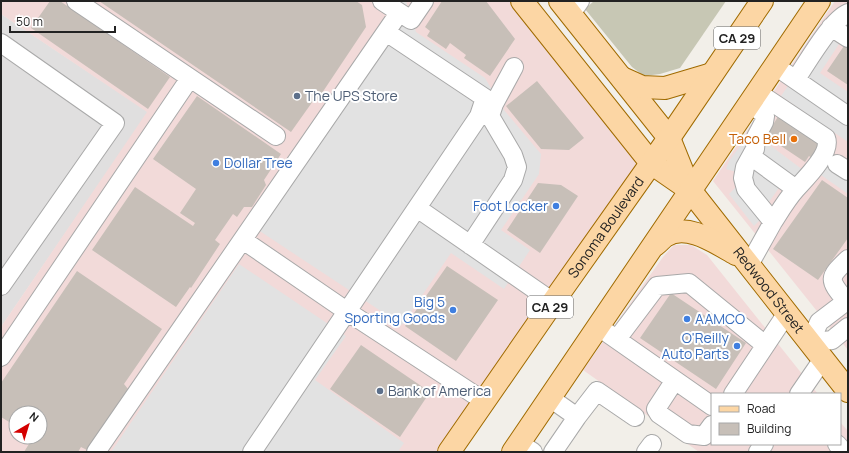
<svg xmlns="http://www.w3.org/2000/svg" width="849" height="453" viewBox="0 0 849 453" font-family="Manrope,sans-serif">
<rect width="100%" height="100%" fill="#f2efe9"/>
<path fill="#e0dfdf" d="M1,14L148,112L1,327Z"/>
<path fill="#f2dad9" fill-rule="evenodd" d="M3,1H522L651,163L451,452H1V327L147,112L1,14V5ZM16,413H40V437H16Z
M835,1H848V350L713,181Z
M674,245H691L707,255L818,394H712V444H840V422L848,431V452H699L583,370L663,257Z"/>
<path fill="#c7c7b4" d="M594,1H726L680,68L660,74L644,76L632,67L585,9Z"/>
<path fill="#e2e2e2" d="M382,1H406L416,32L485,78L504,110L541,154L539,174L501,230L530,250L504,289L451,253L402,325L252,226L399,13Z
M824,34L839,44L820,73L848,92V142L781,96Z
M743,142L759,153L767,143L803,170L796,181L781,185L769,202L762,218L754,226L729,194L736,187V172L726,169L729,161Z
M848,160V194L821,175L829,164L840,172Z
M239,264L346,336L315,380L404,443L399,450L402,452H111Z"/>
<path fill="#c7bfb8" d="M50,1H60L170,77L148,109L31,28Z
M99,1H356L362,5L366,27L316,102L313,101L291,132Z
M442,1H486L515,39L490,76L464,58L466,55L450,43L446,49L427,36L430,31L425,27Z
M848,40V85L827,71Z
M537,81L584,138L569,150L541,149L506,106Z
M197,96L281,154L264,180L266,185L252,207H244L237,217L233,214L215,240L220,244L191,288L190,287L176,307L92,250L135,187L193,226L195,223L180,213L196,189L153,159Z
M779,115L819,140L817,143L822,147L813,159L809,156L805,162L766,136Z
M822,180L848,198V238L818,280L773,249Z
M538,183L561,185L578,196L540,253L507,230Z
M447,266L498,300L456,361L405,326Z
M77,271L162,329L124,384L128,389L87,450L81,447L78,452H24L32,439L30,437H40V413H16V435H13L14,425L1,417V383Z
M671,293L746,343L716,389L640,338Z
M361,345L430,392L400,437L330,389Z"/>
<g fill="none" stroke-linecap="round" stroke-linejoin="round">
<defs>
<path id="minor" d="M76,1L276,136
M382,1L411,20L424,1
M571,14L580,1
M831,27L848,38
M1,43L115,123L1,286
M774,65L848,116
M796,79C807,63 831,20 848,13
M757,92L826,138C832,153 805,179 796,189C787,199 780,211 773,222
M494,104L514,67
M752,157L796,189
M837,164L848,171
M417,208L553,302
M243,240L348,312L484,401
M470,245L513,180L517,167L513,155L490,116L494,104L486,99
M749,265L773,222L746,189L743,178L745,167L755,149L756,137L764,122L765,116L763,113L749,104
M846,301C828,279 828,278 848,259
M606,332L712,406
M617,339L657,286L689,283L765,345
M810,343L819,322L848,300
M810,343L832,340L848,327
M1,357L190,78
M675,380L656,409L659,414L688,434L704,436L712,425
M733,394L787,313
M799,394L823,359
M550,398L577,417L553,452
M577,417L597,391L635,417
M519,443L533,452
M837,444L844,452
M96,452L399,13
M252,452L479,116L485,98L386,32
M646,452L652,444
M758,452L764,444"/>
<g id="major">
<path id="s1" d="M522,1L651,163L690,190L848,391"/>
<path d="M560,1L669,138L690,190"/>
<path d="M622,78L642,87L665,88L712,74"/>
<path d="M655,245C659,242 662,238 665,236C687,222 716,243 736,254"/>
<path id="s2" d="M449,452L553,302L669,138L762,1"/>
<path d="M513,452L819,1"/>
</g>
</defs>
<use href="#minor" stroke="#a9a9a9" stroke-width="20"/>
<use href="#major" stroke="#a06b00" stroke-width="24"/>
<use href="#minor" stroke="#fff" stroke-width="18"/>
<use href="#major" stroke="#fcd6a4" stroke-width="22"/>
</g>
<g fill="#5c6f8a" stroke="#fff" stroke-width="1.5">
<circle cx="297" cy="96" r="4"/>
<circle cx="380" cy="391" r="4"/>
</g>
<circle fill="#e8710a" stroke="#fff" stroke-width="1.5" cx="794" cy="139" r="4"/>
<g fill="#3f7fe0" stroke="#fff" stroke-width="1.5">
<circle cx="216" cy="163" r="4"/>
<circle cx="556" cy="206" r="4"/>
<circle cx="453" cy="310" r="4"/>
<circle cx="687" cy="319" r="4"/>
<circle cx="737" cy="346" r="4"/>
</g>
<g text-anchor="middle" stroke-width="4" stroke-linejoin="round" paint-order="stroke">
<g fill="#fff" stroke="#646464" stroke-width="1">
<rect x="714" y="27" width="46" height="22" rx="3"/>
<rect x="527" y="296" width="46" height="22" rx="3"/>
</g>
<g font-size="13" font-weight="bold" fill="#222">
<text x="737" y="43">CA 29</text>
<text x="550" y="312">CA 29</text>
</g>
<g font-size="14" fill="#4e5e75" stroke="#fff" text-anchor="start">
<text x="305" y="101">The UPS Store</text>
<text x="388" y="396">Bank of America</text>
</g>
<g font-size="14" fill="#c56008" stroke="#fff" text-anchor="end">
<text x="786" y="144">Taco Bell</text>
</g>
<g font-size="14" fill="#366cbe" stroke="#fff" text-anchor="end">
<text x="224" y="168" text-anchor="start">Dollar Tree</text>
<text x="548" y="211">Foot Locker</text>
<text x="445" y="307">Big 5<tspan x="445" dy="16">Sporting Goods</tspan></text>
<text x="695" y="324" text-anchor="start">AAMCO</text>
<text x="729" y="343">O'Reilly<tspan x="729" dy="16">Auto Parts</tspan></text>
</g>
<g font-size="14" fill="#222" stroke="#fff">
<text dy="5" stroke="none"><textPath href="#s2" startOffset="274">Sonoma Boulevard</textPath></text>
<text dy="5" stroke="none"><textPath href="#s1" startOffset="382">Redwood Street</textPath></text>
</g>
</g>
<rect width="849" height="453" fill="none" stroke="#222222" stroke-width="4"/>
<rect x="711" y="393" width="130" height="52" fill="#ffffff" stroke="#a7a7a7"/>
<rect x="719" y="406" width="20" height="6" fill="#fcd6a4" stroke="#a7a7a7"/>
<text x="747" y="413" font-size="12" fill="#222222">Road</text>
<rect x="719" y="423" width="20" height="12" fill="#c7bfb8" stroke="#a7a7a7"/>
<text x="747" y="433" font-size="12" fill="#222222">Building</text>
<g transform="translate(28 425) rotate(38)"><circle r="19" fill="#ffffff" stroke="#a7a7a7"/>
<path d="M0-3L7 15L0 10L-7 15Z" fill="#d40000"/>
<text y="-6" font-size="11" font-weight="bold" text-anchor="middle" fill="#222222">N</text>
</g>
<path d="M10 26v6h105v-6" fill="none" stroke="#222222" stroke-width="2"/>
<text x="16" y="26" font-size="12" fill="#222222" stroke="#ffffff" stroke-width="3" paint-order="stroke">50 m</text>
</svg>
